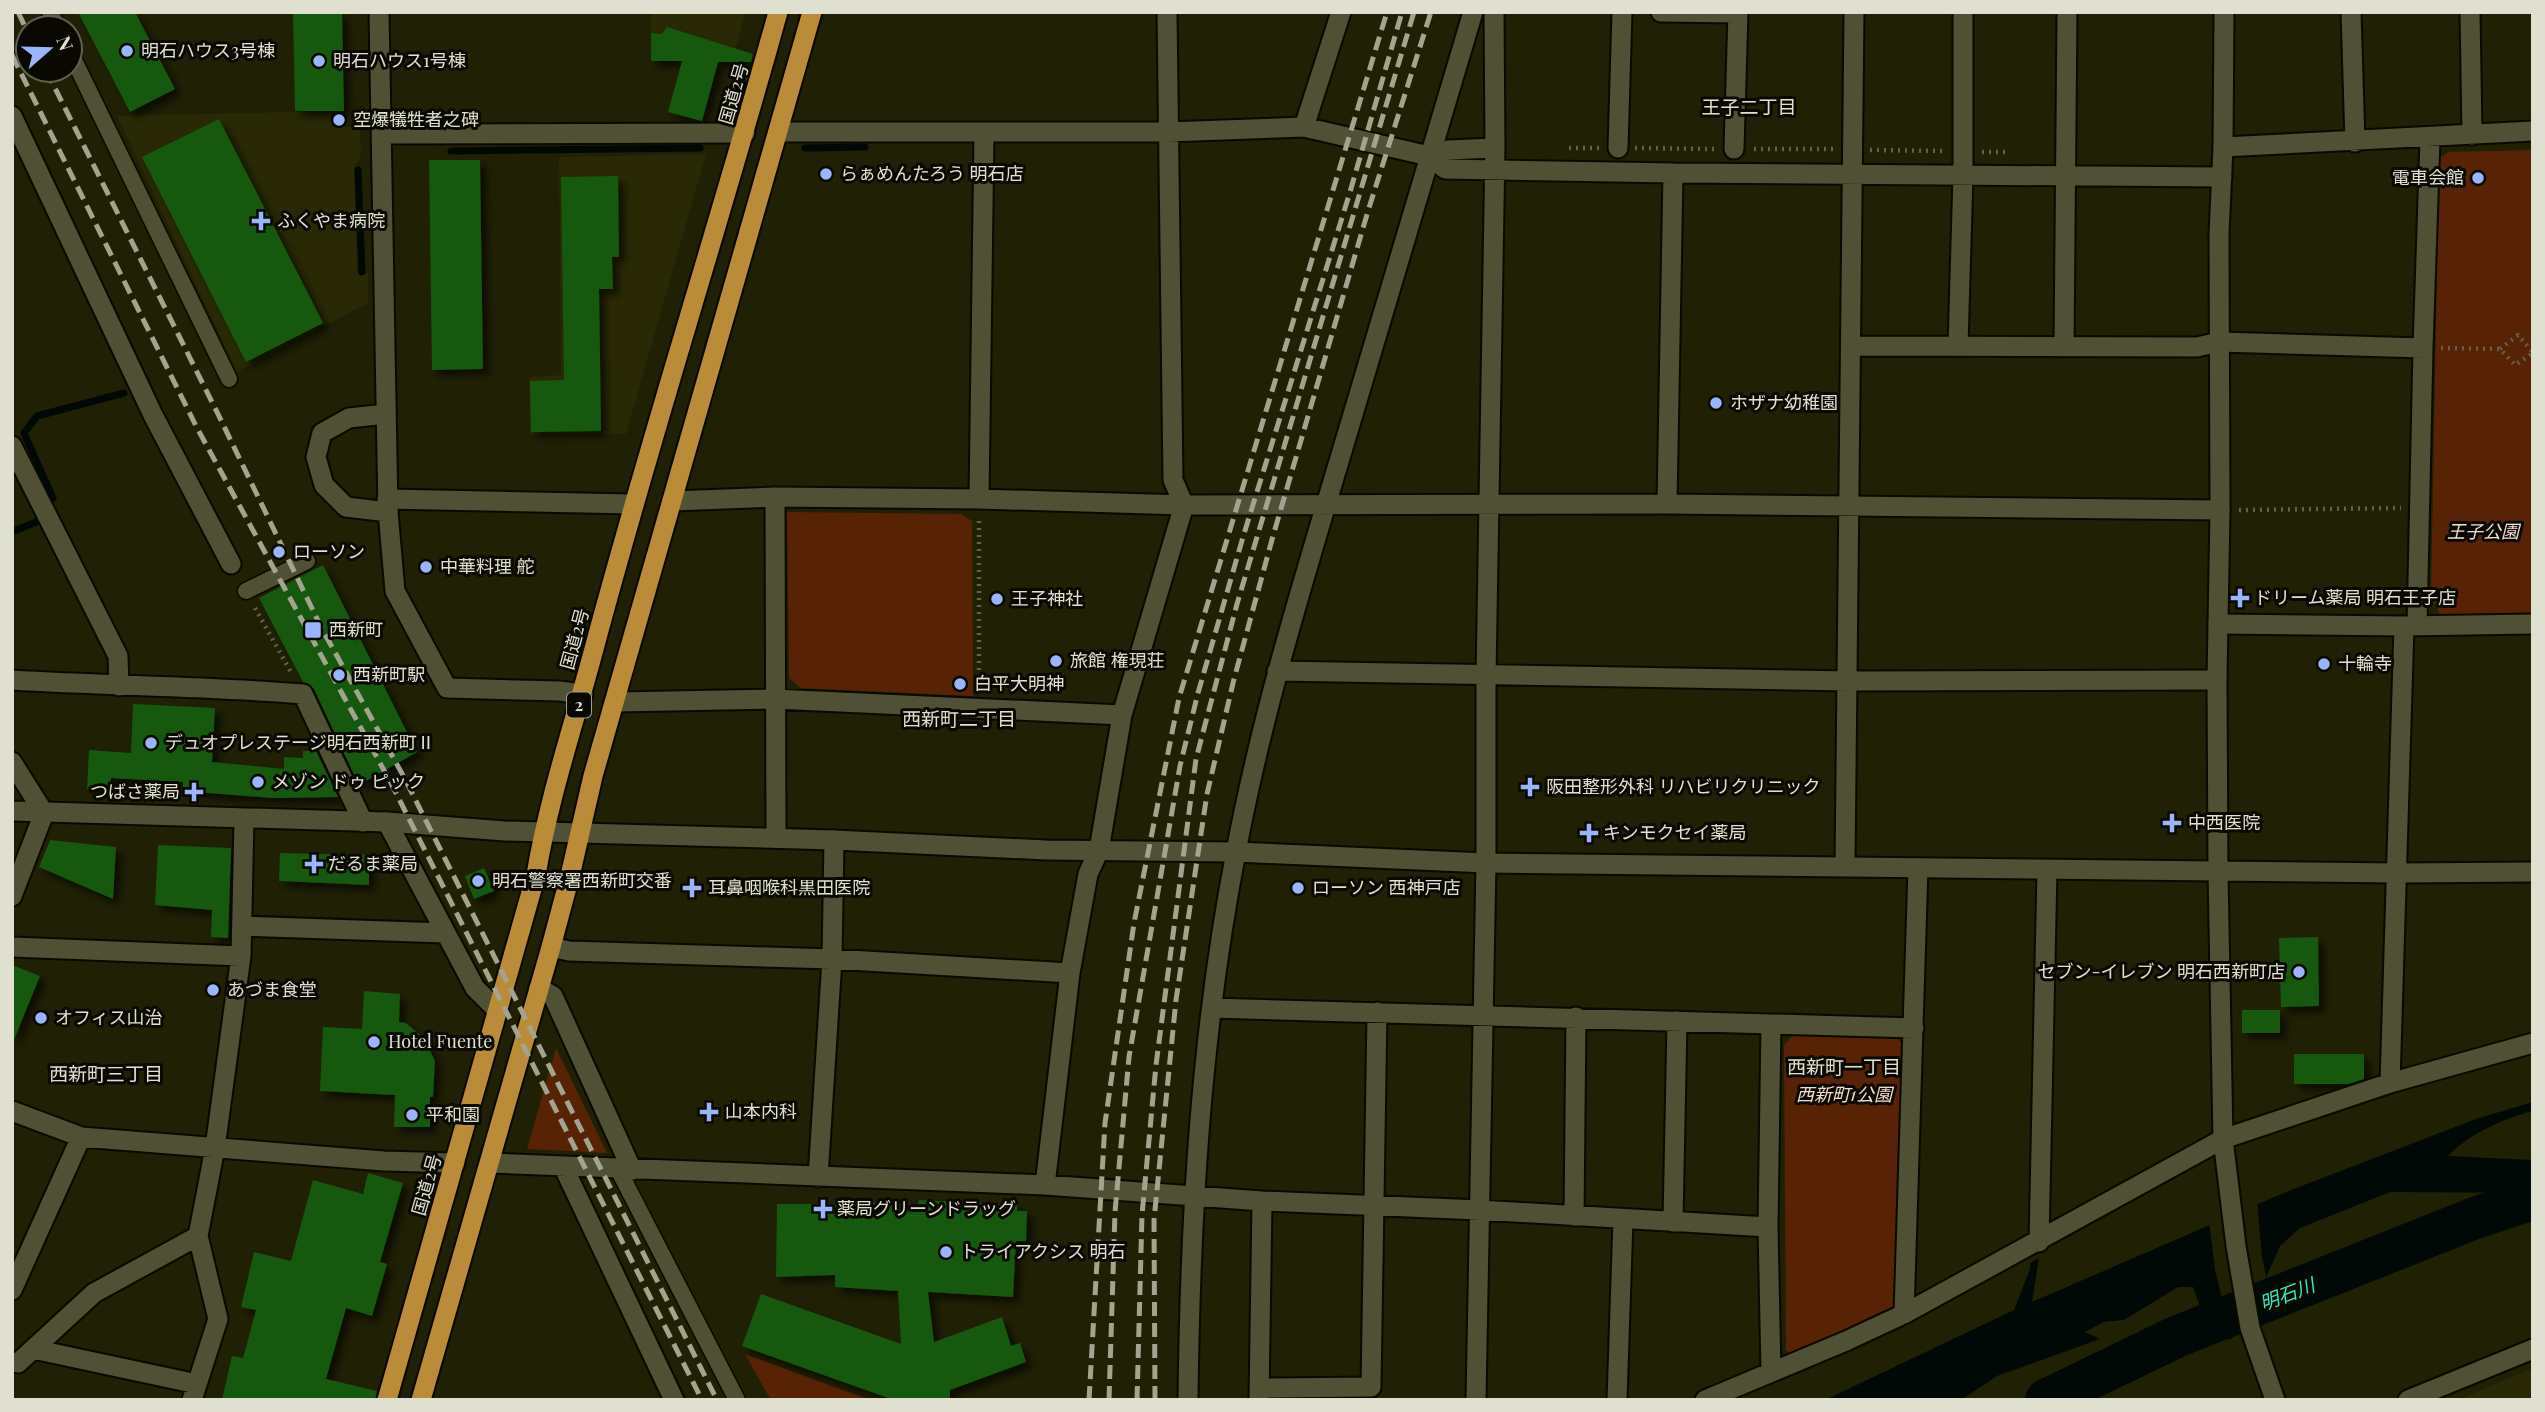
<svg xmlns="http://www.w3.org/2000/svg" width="2545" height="1412" viewBox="0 0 2545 1412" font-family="'Playfair Display','Noto Sans JP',serif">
<defs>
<filter id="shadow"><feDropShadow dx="6" dy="6" stdDeviation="3.5" flood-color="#0009"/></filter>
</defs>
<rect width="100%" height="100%" fill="#202005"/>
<path fill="#292905" d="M651,12H745L732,62L651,61Z
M330,111L332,127H360L361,155L354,168L357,273H368V303L237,372L117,116Z
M706,154L626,434L530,435L529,377L561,375L559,157Z
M2533,1368V1400H2458Z"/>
<path fill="#582305" d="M2533,150V614H2440L2431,596L2439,159L2448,152Z
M787,512L961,514L972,521L973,696L800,688L789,678Z
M1795,1033L1898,1039L1905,1048L1896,1306L1855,1328L1795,1355L1786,1351L1784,1045Z
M556,1048L607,1153L527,1149Z
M745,1354L870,1400H771Z"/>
<path fill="#000906" d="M2533,1102V1111C2503,1119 2470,1133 2448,1156L2533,1160V1193L2390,1192L2300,1228L2280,1246L2267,1275L2264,1314L2250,1338L2212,1340L2193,1287H2178L2124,1320L2103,1322L2085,1332L2100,1339L1997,1376L1961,1400H1825L2014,1310L2030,1269V1263L2039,1258L2032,1302L2286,1192L2476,1119Z"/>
<path fill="#202005" d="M2257,1201L2262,1257L2269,1289L2267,1315L2263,1330L2252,1342L2233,1343L2215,1270L2209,1221Z"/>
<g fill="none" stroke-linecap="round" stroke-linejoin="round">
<path stroke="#000906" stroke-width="7" d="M805,148L865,147
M451,151L700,148
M358,170L362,272
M53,498L24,433L37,416L124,393
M12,532L41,520"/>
<path stroke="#000906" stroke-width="42" d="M2046,1400L2176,1337L2475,1218L2533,1199"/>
</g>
<path fill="#17580d" filter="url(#shadow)" d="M78,12H135L175,89L130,112Z
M293,12H342L344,111H295Z
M667,27L753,54L751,62H718L702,121L668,112L682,61H651V33L662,34Z
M219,119L323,323L246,362L142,157Z
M429,160H480L483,369L432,370Z
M618,176L619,257H612L613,289H599L601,431L531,432L530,381L564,380L561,177Z
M323,565L417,752L359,785L314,689L303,682L259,598Z
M133,704L215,708L212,762L284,769V757L303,758V751H316L338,797L273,798L183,791V782L111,778L110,791L87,789L89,750L131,753Z
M50,840L116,847L113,899L39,867Z
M158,845L231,848L228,938L211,937L212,910L155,905Z
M280,853L369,855V885L279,881Z
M484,868L494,891L474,899L465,876Z
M2318,937L2319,1006L2281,1007L2279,938Z
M12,965L40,976L13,1042H12Z
M364,991L400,994L399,1022L406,1023L424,1038L435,1061L433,1097H430V1127H394L395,1095L320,1091L323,1027L362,1029Z
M2242,1010H2280V1033H2242Z
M2294,1054H2364V1079L2348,1084H2294Z
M368,1173L403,1183L380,1262L387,1264L372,1316L346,1308L326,1379L377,1391L375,1400H222L232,1356L243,1358L256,1310L241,1307L254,1252L291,1261L313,1180L363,1194Z
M919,1200L1017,1205V1211H1027L1026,1241H1016L1013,1297L928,1292L934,1342L1002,1317L1011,1346L1020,1343L1026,1362L950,1390V1400H894L742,1346L761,1294L901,1344L898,1291L835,1287V1275L776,1277L777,1204H839V1201L918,1205Z"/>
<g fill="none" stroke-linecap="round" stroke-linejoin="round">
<defs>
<path id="pedestrian" d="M50,12L58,28
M70,52L229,379
M246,591L307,561
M618,1169L737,1400"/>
<path id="minor" d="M1661,12L1738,13
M2351,12L2355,142
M2470,12L2472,135
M12,116L153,415L231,564
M1304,127L1341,12
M779,132H1167L1304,127L1429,156L1445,169L1673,173L2222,177
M382,134L745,133
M2223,147L2533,131
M1618,148L1622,12
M1734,149L1738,12
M1429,156L1448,150L1495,148
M1851,346L2197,347L2219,342L2423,348
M1958,346L1963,175V12
M2064,347L2067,12
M386,414L349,418L322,433L316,457L324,485L346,507L388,512L395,591L447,688L559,691L583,694
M12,446L118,656L119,686
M775,497L776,838
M387,499L633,504
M979,499L984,134
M673,501L775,497L979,499L1184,505L1667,504L2220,510
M1667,504L1673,173
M2218,624L2404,626L2533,624
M2417,626L2423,348L2430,138
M1277,671L1848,681L2217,680
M12,680C109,686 206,686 303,694L363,822
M616,702L775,699L1122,715
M12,762L44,813L12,896
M387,822L475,988L498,1011
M1845,866L1854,12
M243,926L445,933
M12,947L241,956
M551,947L569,951L832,959L1070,973
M539,988L553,996L632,1170
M1212,1008L1914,1028
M2390,1083L2404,626
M12,1111L81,1137L384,1161L455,1163
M490,1163L1045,1185L1262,1201L1480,1210L1768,1227
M563,1166L674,1400
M818,1177L832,959L834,840
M1045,1185L1070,973L1088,874L1099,850L1122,715L1184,505L1173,480L1167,12
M1574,1216L1576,1017
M1673,1222L1677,1021
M2039,1242L2047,870
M12,1290L81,1137
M1904,1314L1918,868
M33,1349L197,1384
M12,1362L18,1363L94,1293L198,1236
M1771,1372L1768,1227L1771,1024
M1260,1388L1371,1387L1377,1012
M192,1400L218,1319L198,1236L215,1148L241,956L244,819
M1188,1400C1190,1217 1201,1032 1236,852C1261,718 1301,588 1340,458C1384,309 1428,160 1473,12
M1259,1400L1262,1201
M1476,1400L1486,863V676L1495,148L1494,12
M1617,1400L1623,1219
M1705,1400L1846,1341L1904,1314L2223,1139L2390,1083L2533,1043"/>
<path id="tertiary" d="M379,12L388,512
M2224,12L2223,147L2219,234L2220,510L2217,680L2218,872L2223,1139L2236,1246L2250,1328L2275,1400
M12,811L387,822L505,831L834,840L1046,850L1235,852L1486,863L2398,873L2533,872
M2408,1400L2533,1349"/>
<path id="trunk" d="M387,1400L536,875C549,797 574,724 594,649C651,435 719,225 778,12
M421,1400L551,947L570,876L593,776L812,12"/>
</defs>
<use href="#pedestrian" stroke="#0a0900" stroke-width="19"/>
<use href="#minor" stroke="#0a0900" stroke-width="23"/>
<use href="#tertiary" stroke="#0a0900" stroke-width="23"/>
<use href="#trunk" stroke="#0a0900" stroke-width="23"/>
<path stroke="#61624a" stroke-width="4.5" stroke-dasharray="2 5" stroke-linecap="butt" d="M1569,148H1599
M1635,148L1714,149
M1754,149H1833
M1870,150L1945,151
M1982,152H2008
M2441,348L2500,349L2515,365L2533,353
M2500,349L2518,335L2533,352
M2239,510L2401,508
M255,608L292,674
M979,691V518"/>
<use href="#pedestrian" stroke="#4f5034" stroke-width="16"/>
<use href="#minor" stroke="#4f5034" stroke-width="19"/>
<use href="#tertiary" stroke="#4f5034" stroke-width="19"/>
<use href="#trunk" stroke="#ba8c37" stroke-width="19"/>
<path stroke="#a3a490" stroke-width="5" stroke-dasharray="14 7" stroke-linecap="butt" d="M18,12L28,33
M12,55L196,426L392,785L702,1400
M46,70L218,414L321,627L405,779L717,1400
M1089,1400L1105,1123L1134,923L1179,698L1387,12
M1109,1400L1115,1212L1129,1057L1180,766L1198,693L1243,537L1350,192L1402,12
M1137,1400L1142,1215L1156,1065L1196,759L1237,604L1414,12
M1155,1400L1154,1220L1176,1000L1207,794L1234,679L1273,536L1368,211L1431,12"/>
</g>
<g fill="#9ab5fd" stroke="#090902" stroke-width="2.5">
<circle cx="127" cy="51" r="7"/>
<circle cx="319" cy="61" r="7"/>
<circle cx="339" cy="120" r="7"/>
<circle cx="826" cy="174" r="7"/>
<circle cx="2478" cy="178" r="7"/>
<path d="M257.5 210.5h7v7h7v7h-7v7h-7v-7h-7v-7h7z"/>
<circle cx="1716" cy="403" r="7"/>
<circle cx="279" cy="552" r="7"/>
<circle cx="426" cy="567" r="7"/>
<path d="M2236.5 587.5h7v7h7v7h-7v7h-7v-7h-7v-7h7z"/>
<circle cx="997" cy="599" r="7"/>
<rect x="304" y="621" width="18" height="18" rx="3.5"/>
<circle cx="1056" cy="661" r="7"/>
<circle cx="2324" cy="664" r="7"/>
<circle cx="339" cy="675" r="7"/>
<circle cx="960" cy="684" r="7"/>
<circle cx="151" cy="743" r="7"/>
<circle cx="258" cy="782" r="7"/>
<path d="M1526.5 776.5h7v7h7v7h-7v7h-7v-7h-7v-7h7z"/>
<path d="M190.5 781.5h7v7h7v7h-7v7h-7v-7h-7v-7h7z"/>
<path d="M2168.5 812.5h7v7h7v7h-7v7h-7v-7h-7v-7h7z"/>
<path d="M1585.5 822.5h7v7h7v7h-7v7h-7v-7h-7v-7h7z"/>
<path d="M310.5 853.5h7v7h7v7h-7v7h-7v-7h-7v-7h7z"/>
<circle cx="478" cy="881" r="7"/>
<path d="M688.5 877.5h7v7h7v7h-7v7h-7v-7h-7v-7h7z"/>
<circle cx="1298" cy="888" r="7"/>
<circle cx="2299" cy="972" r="7"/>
<circle cx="213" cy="990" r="7"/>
<circle cx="41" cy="1018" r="7"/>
<circle cx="374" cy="1042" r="7"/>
<path d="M705.5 1101.5h7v7h7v7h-7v7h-7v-7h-7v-7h7z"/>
<circle cx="412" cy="1115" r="7"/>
<path d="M819.5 1198.5h7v7h7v7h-7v7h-7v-7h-7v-7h7z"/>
<circle cx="946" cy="1252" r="7"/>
</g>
<g text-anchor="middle" stroke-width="6" stroke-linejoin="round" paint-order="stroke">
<rect fill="#090902" stroke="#9fa092" stroke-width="2" x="567" y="692.5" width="24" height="25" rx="5"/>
<g font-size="16" font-weight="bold" fill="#dfe0cf">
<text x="579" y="711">2</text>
</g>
<g font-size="18" fill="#dfe0cf" stroke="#090902" text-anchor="start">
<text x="141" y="57">明石ハウス3号棟</text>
<text x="333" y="67">明石ハウス1号棟</text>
<text x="353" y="126">空爆犠牲者之碑</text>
<text x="840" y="180">らぁめんたろう 明石店</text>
<text x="2464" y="184" text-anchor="end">電車会館</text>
<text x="277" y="227">ふくやま病院</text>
<text x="1730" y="409">ホザナ幼稚園</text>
<text x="293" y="558">ローソン</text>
<text x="440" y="573">中華料理 舵</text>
<text x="2254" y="604">ドリーム薬局 明石王子店</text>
<text x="1011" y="605">王子神社</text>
<text x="329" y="636">西新町</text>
<text x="1070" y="667">旅館 権現荘</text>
<text x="2338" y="670">十輪寺</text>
<text x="353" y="681">西新町駅</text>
<text x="974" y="690">白平大明神</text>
<text x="165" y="749">デュオプレステージ明石西新町Ⅱ</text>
<text x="272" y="788">メゾン ドゥ ピック</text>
<text x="1546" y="793">阪田整形外科 リハビリクリニック</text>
<text x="180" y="798" text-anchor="end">つばさ薬局</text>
<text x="2188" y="829">中西医院</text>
<text x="1603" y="839">キンモクセイ薬局</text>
<text x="328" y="870">だるま薬局</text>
<text x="492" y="887">明石警察署西新町交番</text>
<text x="708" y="894">耳鼻咽喉科黒田医院</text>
<text x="1312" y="894">ローソン 西神戸店</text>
<text x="2285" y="978" text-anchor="end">セブン-イレブン 明石西新町店</text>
<text x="227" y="996">あづま食堂</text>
<text x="55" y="1024">オフィス山治</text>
<text x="388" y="1048">Hotel Fuente</text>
<text x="725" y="1118">山本内科</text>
<text x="426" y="1121">平和園</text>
<text x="837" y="1215">薬局グリーンドラッグ</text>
<text x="960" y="1258">トライアクシス 明石</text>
</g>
<g font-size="18" fill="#dfe0cf" stroke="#090902">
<text transform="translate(734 94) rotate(-74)" y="6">国道2号</text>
<text transform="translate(575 639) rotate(-75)" y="6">国道2号</text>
<text transform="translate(427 1185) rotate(-74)" y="6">国道2号</text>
</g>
<g font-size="18" font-style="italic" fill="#f3dbd0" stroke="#090902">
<text x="2483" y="538">王子公園</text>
<text x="1844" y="1101">西新町1公園</text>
</g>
<g font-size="19" fill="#dfe0cf" stroke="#090902">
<text x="1749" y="114">王子二丁目</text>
<text x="959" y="726">西新町二丁目</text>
<text x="1844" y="1074">西新町一丁目</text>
<text x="106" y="1081">西新町三丁目</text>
</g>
<g font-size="19" font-style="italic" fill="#31ebc2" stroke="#090902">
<text transform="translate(2287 1294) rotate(-21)" y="7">明石川</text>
</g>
</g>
<rect width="2545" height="1412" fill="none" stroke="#dfe0cf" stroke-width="28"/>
<g transform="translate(49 49) rotate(70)"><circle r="33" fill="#090902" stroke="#5f5f54" stroke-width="2"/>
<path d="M0-5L12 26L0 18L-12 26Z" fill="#9ab5fd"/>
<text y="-10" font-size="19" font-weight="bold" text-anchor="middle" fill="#dfe0cf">N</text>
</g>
</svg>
